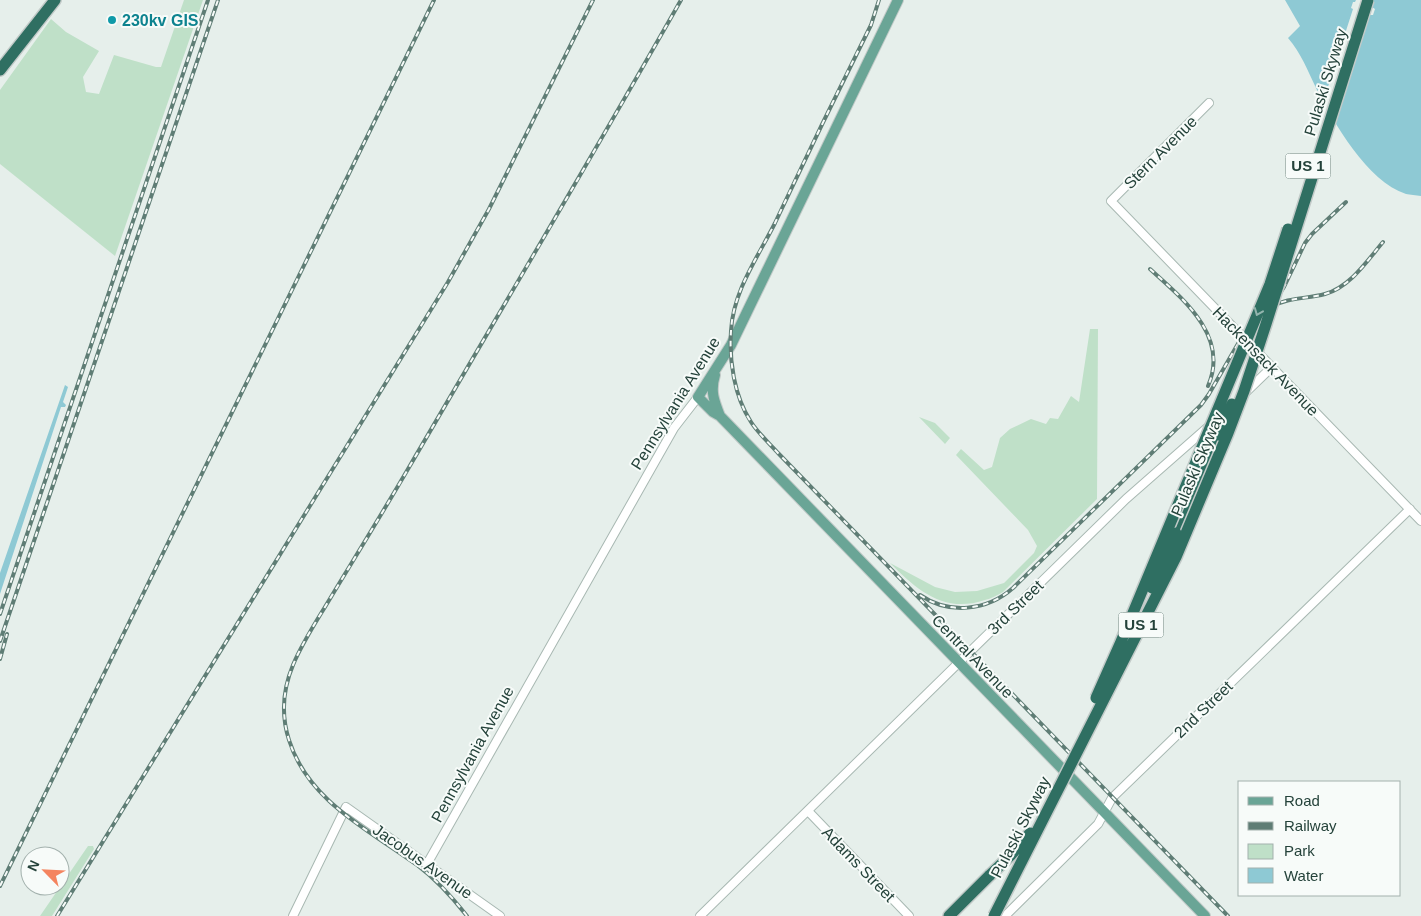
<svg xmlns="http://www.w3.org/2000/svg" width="1421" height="916" viewBox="0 0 1421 916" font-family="Arial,sans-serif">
<rect width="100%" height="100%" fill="#e6efeb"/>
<path fill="#bfe0c8" d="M184,0H203L115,256L0,164V90L51,19L66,32L99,51L83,77L86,92L99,94L114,55L156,67H161Z
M1090,329H1098L1097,499L1003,592C997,595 991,599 985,600C944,614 917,590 890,563L935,587L955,592L977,591L1004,583L1034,553L1037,546L1028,530L956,455L961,449L984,470L992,467L1000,438L1010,429L1031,419L1046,424L1050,418L1058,419L1071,396L1079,402Z
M919,417L935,423L950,438L945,444Z
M88,846H93L94,849L52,916H40Z"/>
<path fill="#8ec9d4" d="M1285,0H1421V196C1416,195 1410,195 1406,194C1367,181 1334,123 1316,88C1308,71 1301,53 1288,38L1300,26Z
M65,385L68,387L63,402L66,405L65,407H61L0,594V573Z"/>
<path fill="#e6efeb" d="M1356,0H1374L1372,7L1375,9L1373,15H1369L1342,98L1343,99L1334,124L1323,104L1324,100L1319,99L1322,92L1326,93L1353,9L1351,8L1353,2H1355Z"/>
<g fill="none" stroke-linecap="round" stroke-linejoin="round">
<defs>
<path id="minor" d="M1209,103L1111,201L1421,521
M1244,394L1272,367
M808,811L909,916
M427,864L674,428L698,397
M293,916L346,807L500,916
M700,916L1126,499L1208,427
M1005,916L1098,824L1112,798L1410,509"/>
<path id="major" d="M898,0L731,345L698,397L713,412L720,416L1205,916
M715,375C710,391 714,401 720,416"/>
<path id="highway" d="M0,70L55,0
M1176,533L1218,435
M949,916L990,875"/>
</defs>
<use href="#minor" stroke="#a8b8b2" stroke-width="10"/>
<use href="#major" stroke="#c2cac8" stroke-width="12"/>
<use href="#highway" stroke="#c2cac8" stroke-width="14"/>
<use href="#minor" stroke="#fff" stroke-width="8"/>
<use href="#major" stroke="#6aa596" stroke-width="10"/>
<use href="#highway" stroke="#2f6f62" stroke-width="11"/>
<defs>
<path id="rail" d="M879,0L871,25C838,91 806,157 775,223C758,257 733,291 731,331C729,360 734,396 751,422C758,433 769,443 778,453L1228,916
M1150,269C1182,298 1230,336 1208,386
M1271,307C1288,297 1307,299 1325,294C1350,287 1367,261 1383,242
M920,595C949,615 987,611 1013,588L1201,405L1209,394L1243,335L1277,298L1284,287L1305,243L1312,234L1346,202
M0,614L208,0
M0,641L218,0
M0,659L7,634
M0,886L434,0
M57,916L448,282L489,209L593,0
M467,916C452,897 437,880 417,865C369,830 308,801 289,740C281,715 283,689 293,665C303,641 318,619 331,597C357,554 383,512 408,469C499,313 592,157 681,0"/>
</defs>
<use href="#rail" stroke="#5f7d75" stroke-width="4"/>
<use href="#rail" stroke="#f7fbf9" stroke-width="2" stroke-dasharray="5.5" stroke-linecap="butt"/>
<defs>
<path id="highway-bridge" d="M1218,435L1232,404
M1152,588L1176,533
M1096,698L1120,644L1270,284L1288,229
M990,875L1011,855L1030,833
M994,916L1176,557L1228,433L1244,391L1266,324L1368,0"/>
</defs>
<use href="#highway-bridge" stroke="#c2cac8" stroke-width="14" stroke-linecap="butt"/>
<use href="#highway-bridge" stroke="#2f6f62" stroke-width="11"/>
</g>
<defs><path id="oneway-chevron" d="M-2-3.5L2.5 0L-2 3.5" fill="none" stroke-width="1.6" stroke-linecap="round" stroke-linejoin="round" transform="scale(1.25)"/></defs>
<use stroke="#93b5ae" href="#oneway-chevron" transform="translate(1258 312) rotate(112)"/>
<circle fill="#0f9aa8" stroke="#f7fbf9" stroke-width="2" cx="112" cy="20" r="5"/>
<g text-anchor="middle" stroke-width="4" stroke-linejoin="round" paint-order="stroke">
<g fill="#f7fbf9" stroke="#637a73" stroke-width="1">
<rect x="1285.5" y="153.5" width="45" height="25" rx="4"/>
<rect x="1118.5" y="612.5" width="45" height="25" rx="4"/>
</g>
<g font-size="15" font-weight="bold" fill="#24423a">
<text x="1308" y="171">US 1</text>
<text x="1141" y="630">US 1</text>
</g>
<g font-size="16" font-weight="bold" fill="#0d838f" stroke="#f7fbf9" text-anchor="start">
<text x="122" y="26">230kv GIS</text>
</g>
<g font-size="16" fill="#24423a" stroke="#f7fbf9">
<text transform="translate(1325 82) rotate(-73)" y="6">Pulaski Skyway</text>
<text transform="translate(1160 152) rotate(-45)" y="6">Stern Avenue</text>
<text transform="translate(1266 361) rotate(46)" y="6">Hackensack Avenue</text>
<text transform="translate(675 403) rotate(-58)" y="6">Pennsylvania Avenue</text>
<text transform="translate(1197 464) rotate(-67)" y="6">Pulaski Skyway</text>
<text transform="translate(1015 607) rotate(-44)" y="6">3rd Street</text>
<text transform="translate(973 656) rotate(46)" y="6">Central Avenue</text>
<text transform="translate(1203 709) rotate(-44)" y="6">2nd Street</text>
<text transform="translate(472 754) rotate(-61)" y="6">Pennsylvania Avenue</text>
<text transform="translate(1020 827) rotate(-63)" y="6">Pulaski Skyway</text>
<text transform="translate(423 861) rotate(35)" y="6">Jacobus Avenue</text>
<text transform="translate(859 864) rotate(46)" y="6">Adams Street</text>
</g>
</g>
<rect x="1238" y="781" width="162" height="115" fill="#f7fbf9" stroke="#a3b1ad"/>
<rect x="1248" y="797" width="25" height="8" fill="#6aa596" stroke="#a3b1ad"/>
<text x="1284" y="806" font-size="15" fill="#24423a">Road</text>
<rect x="1248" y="822" width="25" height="8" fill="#5f7d75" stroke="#a3b1ad"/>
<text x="1284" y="831" font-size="15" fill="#24423a">Railway</text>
<rect x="1248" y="844" width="25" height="15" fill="#bfe0c8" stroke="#a3b1ad"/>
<text x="1284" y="856" font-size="15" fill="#24423a">Park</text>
<rect x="1248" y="868" width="25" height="15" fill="#8ec9d4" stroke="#a3b1ad"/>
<text x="1284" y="881" font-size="15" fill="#24423a">Water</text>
<g transform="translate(45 871) rotate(294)"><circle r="24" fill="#f7fbf9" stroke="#a3b1ad"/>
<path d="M0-4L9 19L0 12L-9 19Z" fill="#f4845f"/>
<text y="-8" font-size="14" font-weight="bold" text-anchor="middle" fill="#24423a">N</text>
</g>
</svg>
